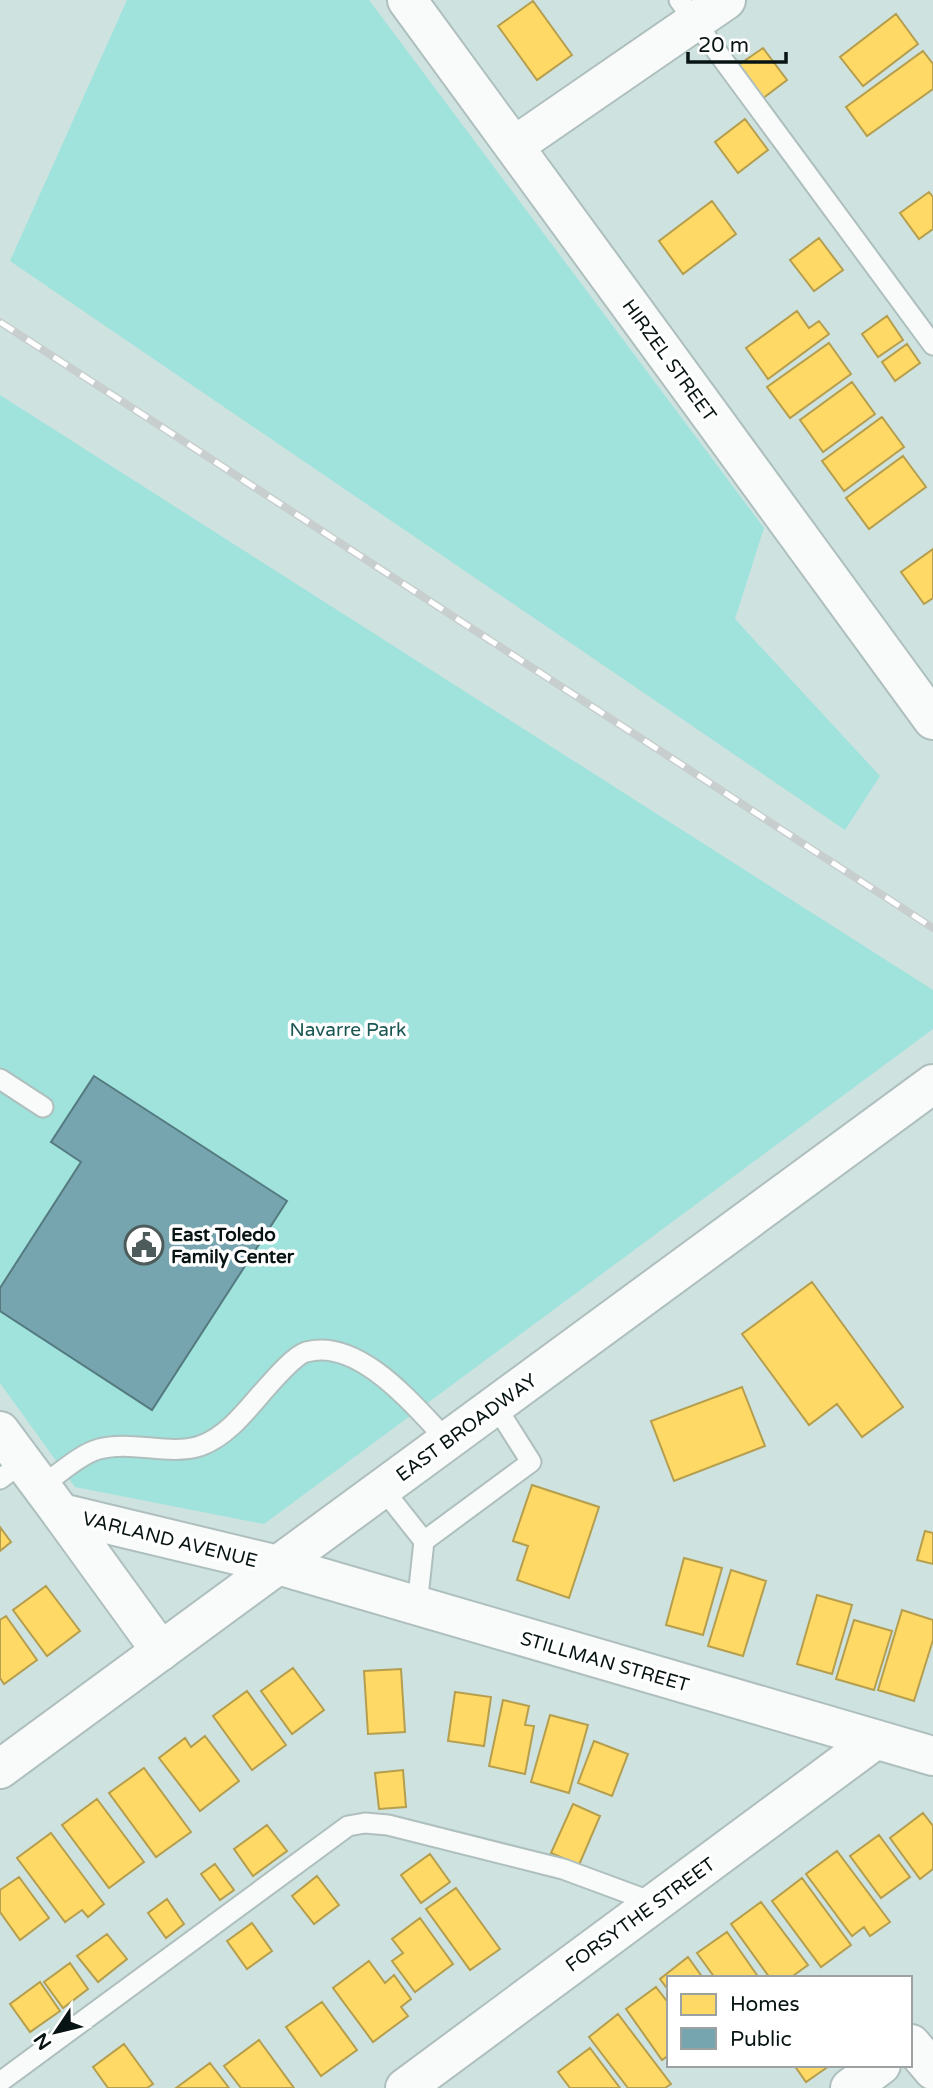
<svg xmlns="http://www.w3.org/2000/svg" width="933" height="2088" viewBox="0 0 933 2088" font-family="'Varela Round',sans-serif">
<rect width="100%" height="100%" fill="#cee2e0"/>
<path fill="#9fe3dc" d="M127,0H369L764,528L735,619L880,776L845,830L10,261Z
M0,395L933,990V1029L264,1524L75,1487L0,1383Z"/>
<path fill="#ffd966" stroke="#b59e4d" stroke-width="2" d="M533,1L572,55L537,80L498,26Z
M896,14L918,44L863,86L840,57Z
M763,48L787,80L762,99L737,66Z
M923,51L933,64V89L867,136L846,107Z
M745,119L768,150L738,173L715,142Z
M929,192L933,197V229L919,239L900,213Z
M712,201L736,234L683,274L659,241Z
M819,238L843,270L814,291L790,260Z
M797,311L809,328L819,321L829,334L768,379L746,348Z
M887,316L903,340L878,357L862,334Z
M829,343L851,374L790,418L767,387Z
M907,344L920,363L895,381L882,362Z
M852,382L875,414L823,452L800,420Z
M882,417L904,447L844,491L822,461Z
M903,456L926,487L869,529L846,498Z
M933,549V598L924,604L901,572Z
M812,1282L903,1407L862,1437L837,1404L809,1425L742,1334Z
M742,1387L765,1446L674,1481L651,1421Z
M532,1485L599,1507L569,1598L517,1580L528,1546L513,1541Z
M0,1527L11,1542L0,1551Z
M925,1531L933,1533V1564L917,1560Z
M684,1558L722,1568L703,1635L666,1625Z
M731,1570L766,1581L743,1656L708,1646Z
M46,1586L80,1631L47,1656L13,1610Z
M817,1595L852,1605L832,1674L797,1664Z
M902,1610L933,1620V1640L914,1701L878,1690Z
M6,1616L37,1660L4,1684L0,1678V1620Z
M854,1620L892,1631L874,1690L836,1679Z
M293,1668L324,1710L292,1734L261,1691Z
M401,1669L405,1732L368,1734L364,1671Z
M247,1691L286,1745L252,1770L213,1716Z
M455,1692L491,1697L484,1746L448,1741Z
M503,1700L529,1706L525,1725L534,1726L525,1774L489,1766Z
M550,1715L588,1725L569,1793L531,1782Z
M205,1736L239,1781L200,1811L159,1758L185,1738L191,1747Z
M594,1741L628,1754L612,1796L578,1783Z
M144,1768L191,1832L156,1857L109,1793Z
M403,1770L406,1807L379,1809L375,1773Z
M97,1799L144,1862L109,1888L62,1825Z
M573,1804L600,1816L579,1865L551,1853Z
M923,1813L933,1826V1869L920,1879L890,1838Z
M267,1825L287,1851L253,1876L234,1849Z
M51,1833L104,1904L88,1917L82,1910L65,1922L17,1858Z
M879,1835L910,1877L881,1898L850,1856Z
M837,1851L890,1922L870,1936L864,1927L852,1936L806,1874Z
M430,1854L450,1882L421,1903L401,1875Z
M215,1864L234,1890L220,1900L201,1874Z
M317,1876L339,1905L314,1924L292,1896Z
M19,1877L49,1918L20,1940L0,1912V1890Z
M802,1878L851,1945L821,1967L772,1901Z
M456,1888L500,1949L470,1970L426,1909Z
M167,1899L184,1924L166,1938L148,1913Z
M761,1902L808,1965L790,1978H770L731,1924Z
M420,1918L453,1964L415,1992L392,1961L403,1953L392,1939Z
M252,1923L272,1951L247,1969L227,1941Z
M727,1932L759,1978H715L697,1953Z
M107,1934L127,1959L98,1982L77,1956Z
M688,1957L703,1978H669V1991L660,1979Z
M369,1961L385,1983L394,1975L411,1999L401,2007L408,2016L373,2042L333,1988Z
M70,1963L88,1989L63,2008L44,1982Z
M40,1982L60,2011L30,2032L10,2004Z
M656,1987L669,2004V2055L662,2060L626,2009Z
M322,2002L357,2050L321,2076L286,2027Z
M618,2014L671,2084L665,2088H628L589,2037Z
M259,2040L294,2088H241L224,2066Z
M124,2044L153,2084L147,2088H108L93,2067Z
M590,2048L620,2088H570L558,2072Z
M210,2063L229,2088H176Z
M794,2065H829V2066L806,2082Z"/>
<path fill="#76a5af" stroke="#557a80" stroke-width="2" d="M94,1076L287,1201L152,1410L0,1311V1288L81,1162L51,1142Z"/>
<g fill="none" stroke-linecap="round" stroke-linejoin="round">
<defs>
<path id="lane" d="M679,0L933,345
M0,1079L43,1107
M0,1479L23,1462
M41,1486C58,1475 80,1454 99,1449C132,1440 168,1456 200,1446C225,1437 243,1415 260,1395C270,1384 293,1356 306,1352C359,1337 414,1406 447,1440
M382,1488L424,1541L531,1462L495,1405
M417,1606L424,1541
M0,2082L348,1826L365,1823L388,1825L563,1869L655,1903"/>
<path id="street" d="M407,0L933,720
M514,146L726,0
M61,1513L161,1651
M911,2044L933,2070
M405,2088L875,1740
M850,2088L881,2065"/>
<path id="secondary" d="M0,1431L61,1513L278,1565L933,1756
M0,1769L933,1084"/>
</defs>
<use href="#lane" stroke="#aebfbd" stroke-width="23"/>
<use href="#street" stroke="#aebfbd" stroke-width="42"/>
<use href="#secondary" stroke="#aebfbd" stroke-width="42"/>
<use href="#lane" stroke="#f8fbfa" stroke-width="19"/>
<use href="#street" stroke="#f8fbfa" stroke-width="38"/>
<use href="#secondary" stroke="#f8fbfa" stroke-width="38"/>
<defs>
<path id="rail" d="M0,322L933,928"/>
</defs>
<use href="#rail" stroke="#c7cecd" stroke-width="8"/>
<use href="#rail" stroke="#fff" stroke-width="5" stroke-dasharray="16" stroke-linecap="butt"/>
</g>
<defs>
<symbol id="civic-ring" viewBox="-11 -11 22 22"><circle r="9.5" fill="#fff" stroke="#4d5c5b" stroke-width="1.5"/><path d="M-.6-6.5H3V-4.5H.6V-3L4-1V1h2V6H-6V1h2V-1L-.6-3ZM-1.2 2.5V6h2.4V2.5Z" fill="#4d5c5b"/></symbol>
</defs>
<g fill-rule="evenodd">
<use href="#civic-ring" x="122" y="1223" width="44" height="44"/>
</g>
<g text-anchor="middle" stroke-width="7" stroke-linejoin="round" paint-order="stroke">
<g font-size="19" fill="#071413" stroke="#fff">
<text transform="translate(670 360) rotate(54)" y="7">HIRZEL STREET</text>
<text transform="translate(466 1427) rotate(-36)" y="7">EAST BROADWAY</text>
<text transform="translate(170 1539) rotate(14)" y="7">VARLAND AVENUE</text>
<text transform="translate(605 1661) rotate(16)" y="7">STILLMAN STREET</text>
<text transform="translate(640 1914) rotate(-36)" y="7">FORSYTHE STREET</text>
</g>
<g font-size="19" fill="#1a5752" stroke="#fff">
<text x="348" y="1036">Navarre Park</text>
</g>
<g font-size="19" font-weight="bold" fill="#071413" stroke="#fff" text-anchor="start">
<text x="171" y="1241">East Toledo<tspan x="171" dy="22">Family Center</tspan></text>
</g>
</g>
<rect x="667" y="1976" width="245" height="91" fill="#ffffff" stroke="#9ca1a1" stroke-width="2"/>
<rect x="681" y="1994" width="35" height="21" fill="#ffd966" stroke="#9ca1a1" stroke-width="2"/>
<text x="730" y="2011" font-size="21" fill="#071413">Homes</text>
<rect x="681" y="2028" width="35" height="21" fill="#76a5af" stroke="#9ca1a1" stroke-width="2"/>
<text x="730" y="2046" font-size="21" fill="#071413">Public</text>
<g transform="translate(56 2032) rotate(235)" stroke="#ffffff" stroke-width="5" paint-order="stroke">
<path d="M0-5L12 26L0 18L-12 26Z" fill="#071413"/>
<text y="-10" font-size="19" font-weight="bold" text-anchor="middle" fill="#071413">N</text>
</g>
<path d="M688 52v10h98v-10" fill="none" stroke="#071413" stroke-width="3.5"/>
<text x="698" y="52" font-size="21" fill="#071413" stroke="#ffffff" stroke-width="5" paint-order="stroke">20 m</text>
</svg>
